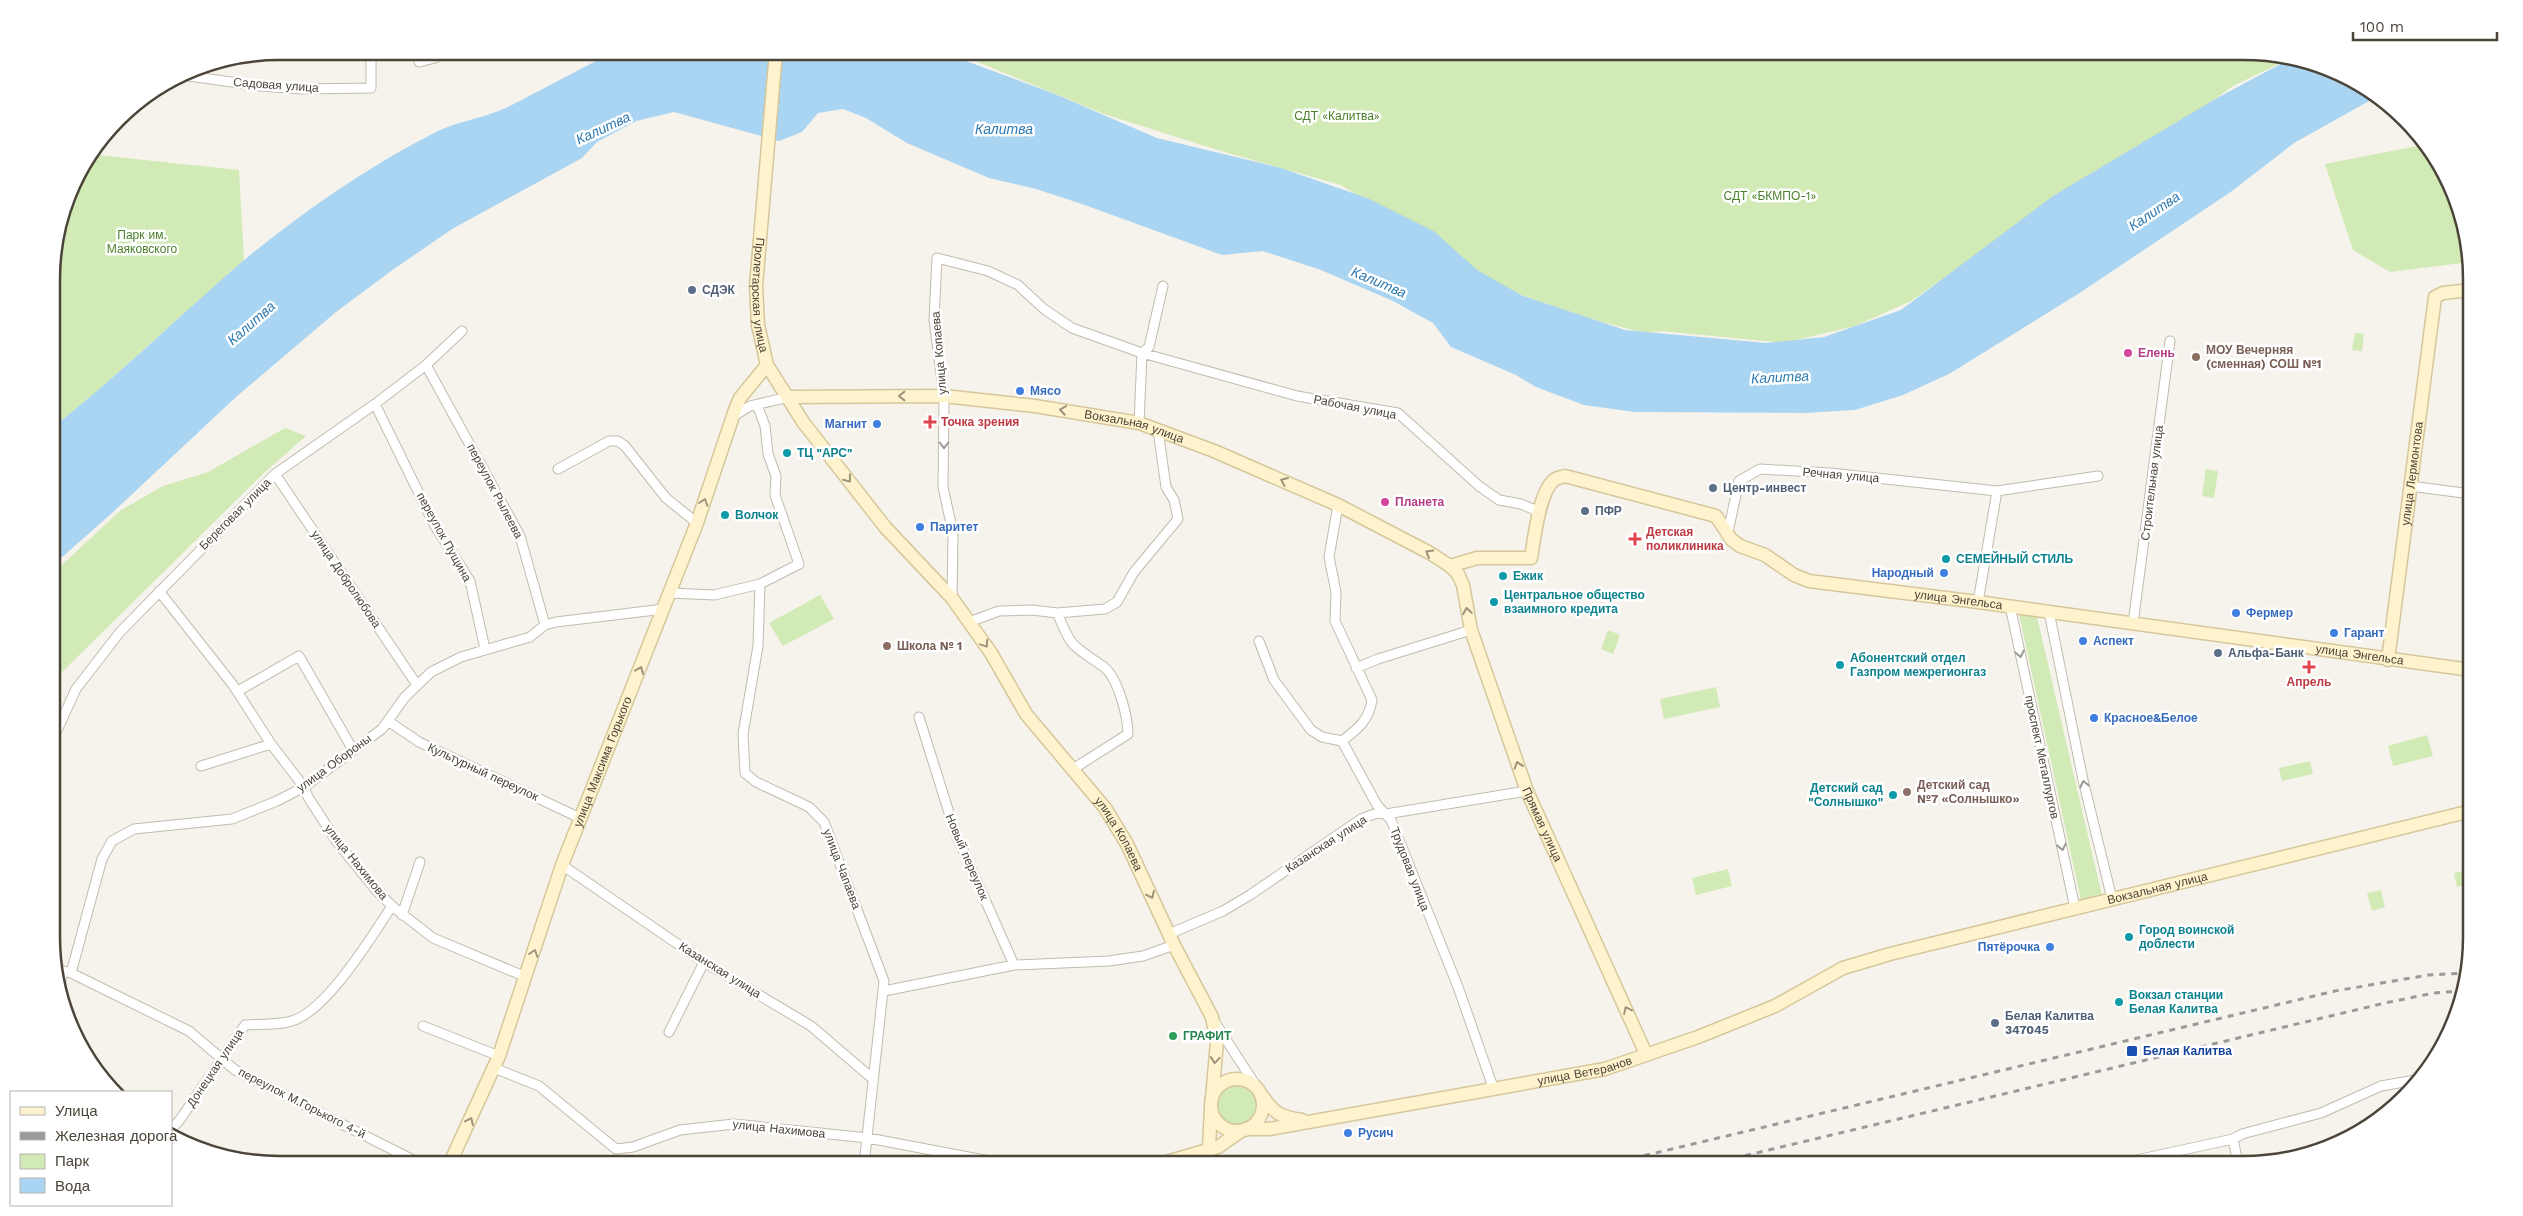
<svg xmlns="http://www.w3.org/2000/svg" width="2523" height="1216" viewBox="0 0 2523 1216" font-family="'Work Sans',sans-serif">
<rect width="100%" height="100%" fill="#f6f3ec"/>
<path fill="#d2eab5" d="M951,51H2244L2287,60L2233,86L2164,136L1956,269L1911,301L1855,326L1784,343L1661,331L1645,333L1582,317L1505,289L1341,185L1221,151L1104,114Z
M2427,144C2448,180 2470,219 2470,262L2390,272L2353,250L2325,164Z
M98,148L97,155L239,170L244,260L87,400L52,428V264L75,179Z
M2355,333L2364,334L2362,351L2352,350Z
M285,428L306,436L266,471L56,678L53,674L52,574L121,510L163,486L208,472Z
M2206,469L2218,471L2214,498L2202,496Z
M820,595L834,619L783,646L769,623Z
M2019,614L2037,617L2103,900L2082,905Z
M1608,630L1620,635L1613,654L1601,649Z
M1716,687L1720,707L1664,719L1660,699Z
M2427,735L2433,756L2393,766L2388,746Z
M2310,761L2313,774L2282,781L2279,768Z
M1728,869L1732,886L1696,895L1692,878Z
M2472,869V883L2457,887L2454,873Z
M2381,890L2385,907L2372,911L2367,893Z
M1218 1105a20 20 0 1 1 40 0a20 20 0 1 1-40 0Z"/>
<path fill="#a9d4f2" d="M615,51H939L1055,94L1157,138L1281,168L1367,198L1435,232L1477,270L1523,296L1625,330L1766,343L1824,337L1901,310L2053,196L2217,98L2288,60L2331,69L2378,96L2294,143L2232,191L2078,294L1949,374L1903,395L1855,410L1804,413L1635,412L1584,405L1536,387L1516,375L1451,347L1433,323L1393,301L1321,270L1263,251L1222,255L1082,204L1036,189L989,178L907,143L866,118L843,109L818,113L802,132L779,141L674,112L636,121L597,142L582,158L452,229L391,271L336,312L236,397L112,513L52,566V428C118,376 179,316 243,261C296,217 355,176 415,143C427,137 440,129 453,125C472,119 491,115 510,106Z"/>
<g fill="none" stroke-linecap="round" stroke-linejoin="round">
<defs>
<path id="street" d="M419,62L435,58L438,51
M182,75L260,86L303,89L371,88V51
M426,365L520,536L545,625
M375,404L435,526L470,581L485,649
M732,417L750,406L789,397
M1139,423L1142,353L1149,347L1163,286
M558,469L609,441H618L625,446L666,498L697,523
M275,474L417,685
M2410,486L2471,494
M1338,505L1329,557L1336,592L1335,621L1372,700C1369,720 1358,729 1342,741
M1728,532L1739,481L1760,469L1830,473L1997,491L2098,476
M760,584L758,646L743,734L745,773L756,782L809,807L824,822L884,981L864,1165
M159,591L233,685L271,744L304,787L308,797L337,842L376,890L392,906L433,938L526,977
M670,593L714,595L760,584L799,564L775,495L776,476L768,454L765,426L757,405
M952,598L953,533L943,487L944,396L934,320L937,258L988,271L1018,285L1044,309L1072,328L1142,353L1297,396L1398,413L1479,486L1499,500L1521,504L1540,512
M1978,602L1997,491
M2010,606L2075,908
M2049,612L2083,780L2112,899
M1057,613C1062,623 1066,636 1073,644C1083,654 1093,659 1104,667C1118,678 1128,717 1128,734L1073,769
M969,622L999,611L1032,610L1057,613L1105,609L1117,602L1134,572L1178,519L1174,500L1166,487L1158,430
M2133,624L2170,341
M1259,641L1274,680L1311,730L1322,737L1342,741
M1356,668L1378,659L1471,630
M238,691L299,656L353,750
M919,717L955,832L1014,965
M388,721L419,742L580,818
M53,739L76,689L120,632L275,474L375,404L426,365L462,331
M1342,741L1377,805L1391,820L1458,987L1494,1090
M201,766L271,744
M562,865L704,962L811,1026L873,1079
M402,915L420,862
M1169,934L1223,911L1250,895L1361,819L1377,813L1386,814L1527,791
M53,968L71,973L189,1031L235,1070L423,1165
M71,973L102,859L112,841L134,829L232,819L277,801L304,787L382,729L405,697L431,672L461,657L530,637L545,625L556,622L664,609
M59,988L63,971
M884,991L1014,965L1109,961L1143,956L1174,945
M1216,1024L1258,1089
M423,1026L499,1056
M669,1032L704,962
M494,1068L539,1086L616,1149L633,1147L680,1130L734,1124L868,1138L1000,1163
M171,1129L179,1121L245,1025C259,1024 274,1025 288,1022C325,1015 371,937 392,906
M2233,1139L2238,1164
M452,1157L472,1165
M2118,1164L2233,1139L2242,1134L2321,1113L2381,1086L2421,1079"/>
<g id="secondary">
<path id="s1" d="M776,51L756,286L758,325L767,365L803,422L885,527L952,598L991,653L1026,714L1105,808L1127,844L1174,945L1212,1017L1217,1042L1212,1098"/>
<path id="s2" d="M789,397L944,396L1035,406L1139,423L1214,451L1338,505L1430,553L1450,566L1458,574L1463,585L1471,630L1527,791L1646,1054"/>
<path id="s3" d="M1450,566L1477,558H1531C1534,540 1539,492 1554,480C1557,478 1562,477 1565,476L1716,516L1731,539L1740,546L1765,555L1794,575L1809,581L1978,602L2471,670"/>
<path id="s4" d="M2388,660L2435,297L2443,293L2470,290"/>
<circle cx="1237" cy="1105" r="26"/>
<path d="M1263,1097C1275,1114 1281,1117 1302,1120"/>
<path id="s5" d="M1246,1129H1269L1605,1069L1698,1037L1775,1006L1843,968L1890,954L2471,811"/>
<path id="s6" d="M449,1165L499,1056L562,865L697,523L735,410L740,398L767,365"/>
<path d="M1156,1165L1218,1147L1241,1131"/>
<path d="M1208,1165L1211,1109"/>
</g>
</defs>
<use href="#street" stroke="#c2bbae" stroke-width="11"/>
<use href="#secondary" stroke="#d6c79b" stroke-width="15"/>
<use href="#street" stroke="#fff" stroke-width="9"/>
<use href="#secondary" stroke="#fff3cd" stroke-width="12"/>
<path stroke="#9a9a9a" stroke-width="3" stroke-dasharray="6 6" stroke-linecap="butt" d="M1609,1164L2335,991L2429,975L2465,973
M1710,1164L2385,1003L2434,993L2461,991"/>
</g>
<defs><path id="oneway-chevron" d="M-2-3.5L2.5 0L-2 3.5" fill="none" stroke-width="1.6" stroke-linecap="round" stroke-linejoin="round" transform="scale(1.25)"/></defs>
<g stroke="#9c937c">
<use href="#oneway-chevron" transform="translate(902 396) rotate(-180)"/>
<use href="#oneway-chevron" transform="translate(1063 410) rotate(-171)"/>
<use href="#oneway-chevron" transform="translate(848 479) rotate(52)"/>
<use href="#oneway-chevron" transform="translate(1284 481) rotate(-157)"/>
<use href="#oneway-chevron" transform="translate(704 502) rotate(-72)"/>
<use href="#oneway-chevron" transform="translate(1429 553) rotate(-150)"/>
<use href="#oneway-chevron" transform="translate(1467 611) rotate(-99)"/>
<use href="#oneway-chevron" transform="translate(985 644) rotate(56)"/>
<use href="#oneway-chevron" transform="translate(640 670) rotate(-68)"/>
<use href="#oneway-chevron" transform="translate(1518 765) rotate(-109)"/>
<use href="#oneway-chevron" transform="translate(1151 895) rotate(65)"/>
<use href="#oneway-chevron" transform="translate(534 953) rotate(-72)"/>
<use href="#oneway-chevron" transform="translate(1627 1010) rotate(-115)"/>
<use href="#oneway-chevron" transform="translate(1215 1060) rotate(95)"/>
<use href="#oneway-chevron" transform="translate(470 1121) rotate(-65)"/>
</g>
<g stroke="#9c9892">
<use href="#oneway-chevron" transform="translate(944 445) rotate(90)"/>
<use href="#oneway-chevron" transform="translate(2020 654) rotate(78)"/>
<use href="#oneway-chevron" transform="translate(2084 784) rotate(-103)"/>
<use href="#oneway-chevron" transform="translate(2062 847) rotate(78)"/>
</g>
<g fill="#5c6f8a" stroke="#fff" stroke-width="2">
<circle cx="692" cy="290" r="5"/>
<circle cx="1713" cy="488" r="5"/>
<circle cx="1585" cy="511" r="5"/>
<circle cx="2218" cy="653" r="5"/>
<circle cx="1995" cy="1023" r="5"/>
</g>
<g fill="#d1479c" stroke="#fff" stroke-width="2">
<circle cx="2128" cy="353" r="5"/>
<circle cx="1385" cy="502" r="5"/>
</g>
<g fill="#8d6e63" stroke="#fff" stroke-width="2">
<circle cx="2196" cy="357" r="5"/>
<circle cx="887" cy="646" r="5"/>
<circle cx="1907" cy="792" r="5"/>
</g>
<g fill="#3f7fe0" stroke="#fff" stroke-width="2">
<circle cx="1020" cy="391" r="5"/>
<circle cx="877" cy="424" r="5"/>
<circle cx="920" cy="527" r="5"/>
<circle cx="1944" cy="573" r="5"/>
<circle cx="2236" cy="613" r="5"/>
<circle cx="2334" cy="633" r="5"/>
<circle cx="2083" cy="641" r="5"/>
<circle cx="2094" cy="718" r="5"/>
<circle cx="2050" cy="947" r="5"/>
<circle cx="1348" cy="1133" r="5"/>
</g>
<g fill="#e0444e" stroke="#fff" stroke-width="2">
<path d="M927.5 414.5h5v5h5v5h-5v5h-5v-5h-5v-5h5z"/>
<path d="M1632.5 531.5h5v5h5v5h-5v5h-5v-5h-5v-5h5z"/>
<path d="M2306.5 659.5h5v5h5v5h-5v5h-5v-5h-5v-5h5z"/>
</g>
<g fill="#0f9aa8" stroke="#fff" stroke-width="2">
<circle cx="787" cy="453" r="5"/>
<circle cx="725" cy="515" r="5"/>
<circle cx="1946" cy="559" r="5"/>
<circle cx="1503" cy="576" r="5"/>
<circle cx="1494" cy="602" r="5"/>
<circle cx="1840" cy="665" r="5"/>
<circle cx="1893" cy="795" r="5"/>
<circle cx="2129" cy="937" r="5"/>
<circle cx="2119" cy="1002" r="5"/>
</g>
<circle fill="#2e9e5b" stroke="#fff" stroke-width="2" cx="1173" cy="1036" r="5"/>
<rect fill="#1a4fb4" stroke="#fff" stroke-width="2" x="2126" y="1045" width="12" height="12" rx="2.5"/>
<g text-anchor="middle" stroke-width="5" stroke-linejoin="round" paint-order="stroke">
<g font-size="12" fill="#4b4439" stroke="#fff">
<text transform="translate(276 85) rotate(4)" y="4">Садовая улица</text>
<text dy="4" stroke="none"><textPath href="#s1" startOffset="245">Пролетарская улица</textPath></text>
<text transform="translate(939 353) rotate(-95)" y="4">улица Копаева</text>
<text transform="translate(1355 407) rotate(11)" y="4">Рабочая улица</text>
<text dy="4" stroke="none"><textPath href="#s2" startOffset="348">Вокзальная улица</textPath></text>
<text dy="4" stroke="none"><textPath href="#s4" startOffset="188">улица Лермонтова</textPath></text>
<text transform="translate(1841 475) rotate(5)" y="4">Речная улица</text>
<text transform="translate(2152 483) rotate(-83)" y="4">Строительная улица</text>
<text transform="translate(495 491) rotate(62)" y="4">переулок Рылеева</text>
<text transform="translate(235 514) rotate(-45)" y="4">Береговая улица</text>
<text transform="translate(444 537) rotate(61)" y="4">переулок Пущина</text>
<text transform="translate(346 579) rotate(56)" y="4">улица Добролюбова</text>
<text dy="4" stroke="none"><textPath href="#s3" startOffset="600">улица Энгельса</textPath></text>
<text dy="4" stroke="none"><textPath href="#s3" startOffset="1005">улица Энгельса</textPath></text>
<text transform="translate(2042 757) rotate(78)" y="4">проспект Металлургов</text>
<text dy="4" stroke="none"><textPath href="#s6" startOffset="432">улица Максима Горького</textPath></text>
<text transform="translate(334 763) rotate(-36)" y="4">улица Обороны</text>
<text transform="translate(483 772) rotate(25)" y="4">Культурный переулок</text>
<text dy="4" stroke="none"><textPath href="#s2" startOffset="971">Прямая улица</textPath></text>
<text dy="4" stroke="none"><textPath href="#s1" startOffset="904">улица Копаева</textPath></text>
<text transform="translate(1326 844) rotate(-33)" y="4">Казанская улица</text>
<text transform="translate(967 857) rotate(67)" y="4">Новый переулок</text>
<text transform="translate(356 862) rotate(51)" y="4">улица Нахимова</text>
<text transform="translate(842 869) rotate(69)" y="4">улица Чапаева</text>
<text transform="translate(1410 869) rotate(69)" y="4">Трудовая улица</text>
<text dy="4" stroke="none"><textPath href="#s5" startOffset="948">Вокзальная улица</textPath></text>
<text transform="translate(720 970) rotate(32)" y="4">Казанская улица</text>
<text transform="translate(215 1068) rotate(-56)" y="4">Донецкая улица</text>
<text dy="4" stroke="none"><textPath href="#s5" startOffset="344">улица Ветеранов</textPath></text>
<text transform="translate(302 1103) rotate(27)" y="4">переулок М.Горького 4-й</text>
<text transform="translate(779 1129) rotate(6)" y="4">улица Нахимова</text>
</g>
<g font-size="12" fill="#4a7f2a" stroke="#fff">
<text x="1337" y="120">СДТ «Калитва»</text>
<text x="1770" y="200">СДТ «БКМПО-1»</text>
<text x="142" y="239">Парк им.<tspan x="142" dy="14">Маяковского</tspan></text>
</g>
<g font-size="12" font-weight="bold" fill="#4e5e75" stroke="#fff" text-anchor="start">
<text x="702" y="294">СДЭК</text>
<text x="1723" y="492">Центр-инвест</text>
<text x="1595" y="515">ПФР</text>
<text x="2228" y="657">Альфа-Банк</text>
<text x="2005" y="1020">Белая Калитва<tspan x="2005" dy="14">347045</tspan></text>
</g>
<g font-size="12" font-weight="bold" fill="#785e54" stroke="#fff" text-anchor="start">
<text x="2206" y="354">МОУ Вечерняя<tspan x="2206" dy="14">(сменная) СОШ №1</tspan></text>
<text x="897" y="650">Школа № 1</text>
<text x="1917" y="789">Детский сад<tspan x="1917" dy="14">№7 «Солнышко»</tspan></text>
</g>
<g font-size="12" font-weight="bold" fill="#b23c85" stroke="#fff" text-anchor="start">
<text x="2138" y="357">Елень</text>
<text x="1395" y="506">Планета</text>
</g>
<g font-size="12" font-weight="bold" fill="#366cbe" stroke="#fff" text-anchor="start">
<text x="1030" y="395">Мясо</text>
<text x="867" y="428" text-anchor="end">Магнит</text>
<text x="930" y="531">Паритет</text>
<text x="1934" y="577" text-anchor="end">Народный</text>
<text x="2246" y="617">Фермер</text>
<text x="2344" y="637">Гарант</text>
<text x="2093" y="645">Аспект</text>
<text x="2104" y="722">Красное&amp;Белое</text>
<text x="2040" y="951" text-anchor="end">Пятёрочка</text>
<text x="1358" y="1137">Русич</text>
</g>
<g font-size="12" font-weight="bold" fill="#be3a42" stroke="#fff" text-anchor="start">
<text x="941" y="426">Точка зрения</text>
<text x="1646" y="536">Детская<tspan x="1646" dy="14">поликлиника</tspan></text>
<text x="2309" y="686" text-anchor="middle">Апрель</text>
</g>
<g font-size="12" font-weight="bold" fill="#0d838f" stroke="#fff" text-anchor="start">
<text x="797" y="457">ТЦ "АРС"</text>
<text x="735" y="519">Волчок</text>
<text x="1956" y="563">СЕМЕЙНЫЙ СТИЛЬ</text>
<text x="1513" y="580">Ежик</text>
<text x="1504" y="599">Центральное общество<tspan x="1504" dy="14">взаимного кредита</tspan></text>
<text x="1850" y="662">Абонентский отдел<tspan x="1850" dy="14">Газпром межрегионгаз</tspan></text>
<text x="1883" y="792" text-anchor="end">Детский сад<tspan x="1883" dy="14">"Солнышко"</tspan></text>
<text x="2139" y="934">Город воинской<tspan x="2139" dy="14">доблести</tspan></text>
<text x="2129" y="999">Вокзал станции<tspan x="2129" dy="14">Белая Калитва</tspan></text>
</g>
<g font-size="12" font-weight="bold" fill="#27864d" stroke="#fff" text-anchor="start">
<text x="1183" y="1040">ГРАФИТ</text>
</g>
<g font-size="12" font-weight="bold" fill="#164399" stroke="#fff" text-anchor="start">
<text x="2143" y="1055">Белая Калитва</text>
</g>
<g font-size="14" font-style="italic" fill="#2e7ab2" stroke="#fff">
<text transform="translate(603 128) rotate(-25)" y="5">Калитва</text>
<text x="1004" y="134">Калитва</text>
<text transform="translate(2154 211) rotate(-34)" y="5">Калитва</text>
<text transform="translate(1379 282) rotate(23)" y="5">Калитва</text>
<text transform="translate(251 323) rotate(-41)" y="5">Калитва</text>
<text transform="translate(1780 377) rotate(-3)" y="5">Калитва</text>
</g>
</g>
<path d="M0 0H2523V1216H0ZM279 60H2244A219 219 0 0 1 2463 279V937A219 219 0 0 1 2244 1156H279A219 219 0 0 1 60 937V279A219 219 0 0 1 279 60Z" fill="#fff" fill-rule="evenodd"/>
<path fill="none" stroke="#4b4439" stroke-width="2.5" d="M279 60H2244A219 219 0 0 1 2463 279V937A219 219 0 0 1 2244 1156H279A219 219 0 0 1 60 937V279A219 219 0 0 1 279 60Z"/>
<rect x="10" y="1091" width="162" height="115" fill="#ffffff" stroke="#b7b4b0"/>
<rect x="20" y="1107" width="25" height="8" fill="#fff3cd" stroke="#b7b4b0"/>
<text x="55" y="1116" font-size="15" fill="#4b4439">Улица</text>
<rect x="20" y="1132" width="25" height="8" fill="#9a9a9a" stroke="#b7b4b0"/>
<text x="55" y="1141" font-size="15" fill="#4b4439">Железная дорога</text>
<rect x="20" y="1154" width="25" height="15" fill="#d2eab5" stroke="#b7b4b0"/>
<text x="55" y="1166" font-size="15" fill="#4b4439">Парк</text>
<rect x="20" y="1178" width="25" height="15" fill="#a9d4f2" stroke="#b7b4b0"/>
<text x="55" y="1191" font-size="15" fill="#4b4439">Вода</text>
<path d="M2353 32v8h144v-8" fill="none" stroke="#4b4439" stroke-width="2.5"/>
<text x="2360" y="32" font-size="15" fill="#4b4439" stroke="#ffffff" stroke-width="4" paint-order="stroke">100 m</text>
</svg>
